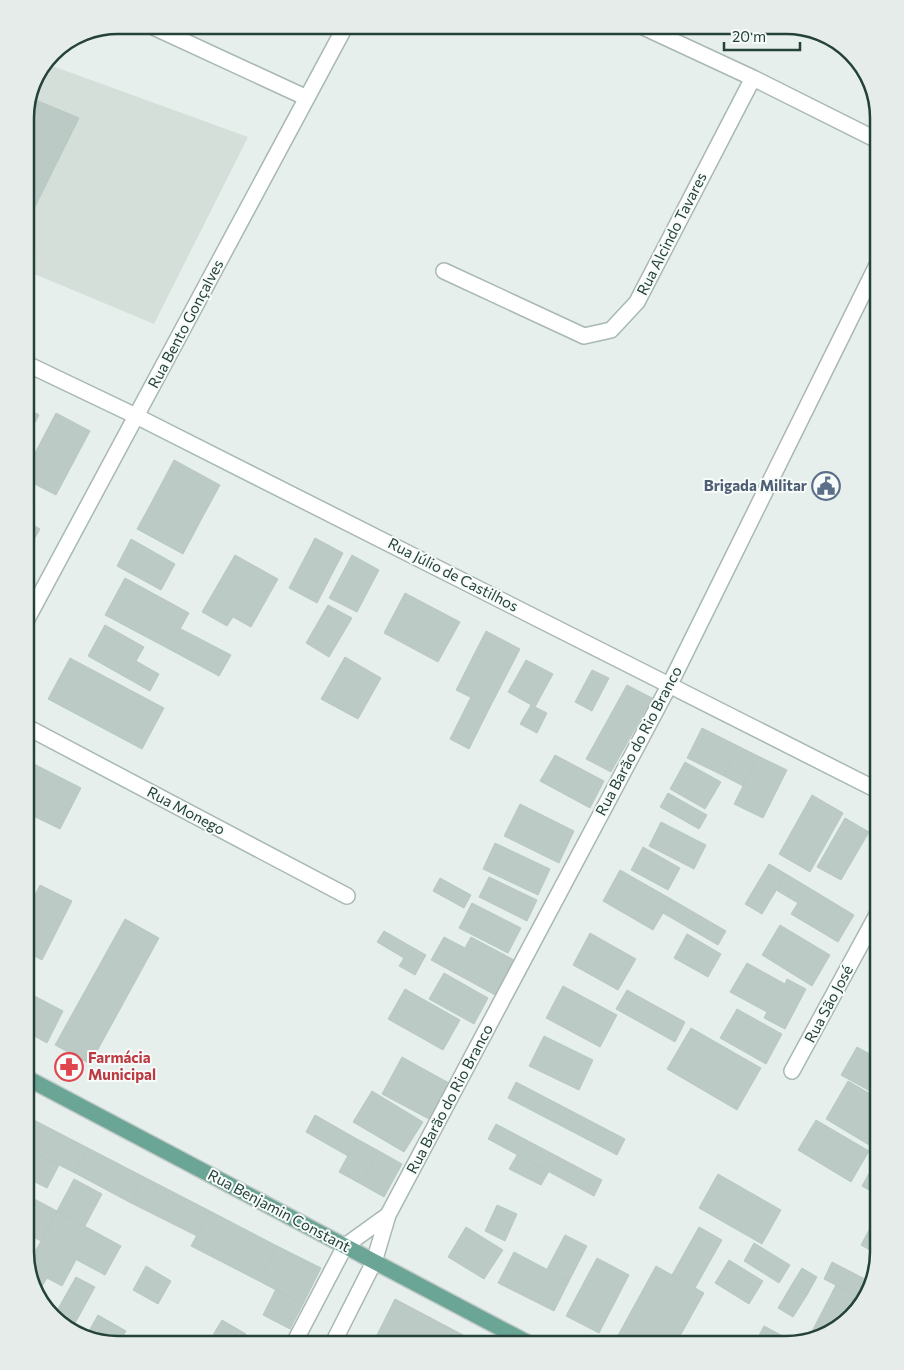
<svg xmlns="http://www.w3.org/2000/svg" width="904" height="1370" viewBox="0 0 904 1370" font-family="Commissioner,sans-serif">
<rect width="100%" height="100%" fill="#e6efeb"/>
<path fill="#d4dfda" d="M47,64L248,137L154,324L25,270V112Z"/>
<path fill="#bbcac4" stroke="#b8c9c2" d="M31,98L79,118L25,227V112Z
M25,407L39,415L25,441Z
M56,413L90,431L56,495L25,479V472Z
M174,460L220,485L201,520L155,496Z
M155,496L201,520L183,554L137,529Z
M25,520L40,529L25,556Z
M315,538L343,553L317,603L289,588Z
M131,539L175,564L161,590L117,566Z
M235,555L278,579L251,627L233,617L227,626L202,612Z
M352,555L379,570L357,612L329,598Z
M125,578L189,613L169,649L105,615Z
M405,593L460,622L438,662L384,633Z
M328,605L352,618L329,657L306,643Z
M105,625L144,647L136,661L159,674L150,691L88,656Z
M181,629L231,655L219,676L169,649Z
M486,631L520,649L490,707L456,690Z
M345,657L381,678L358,719L321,699Z
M70,658L164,708L142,749L48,699Z
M526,660L553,674L535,707L508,692Z
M592,670L609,678L592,711L575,702Z
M627,685L652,698L611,772L586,759Z
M471,697L490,707L469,749L450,739Z
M531,705L547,713L537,733L520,724Z
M702,728L738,746L724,776L687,758Z
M738,746L758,756L743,786L724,776Z
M555,755L604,781L590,808L540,781Z
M758,756L787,770L763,818L734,804Z
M685,762L721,782L705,809L670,789Z
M32,763L81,788L60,829L25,812V775Z
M668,793L707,815L699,829L660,807Z
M812,795L843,813L810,872L779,854Z
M520,804L574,831L559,863L504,836Z
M25,817L33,821L25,836Z
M845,818L869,832L841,880L817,867Z
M661,822L706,845L694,869L649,846Z
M495,843L550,869L538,895L483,869Z
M643,847L680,868L668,890L631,870Z
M769,864L786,874L762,914L745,904Z
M620,870L671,899L653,930L603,901Z
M786,874L854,915L838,942L791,914L798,903L776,890Z
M489,877L537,900L527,921L479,897Z
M440,878L471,895L464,908L433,891Z
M40,885L72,901L42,960L25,951V915Z
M671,899L726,931L718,945L663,913Z
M472,903L521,928L508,953L459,928Z
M125,919L159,938L90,1064L55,1045Z
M780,925L830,955L812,986L762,955Z
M384,931L426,955L415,975L399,966L404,958L377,942Z
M590,933L636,959L618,990L573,965Z
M687,934L721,954L708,977L674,958Z
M444,937L465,948L471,937L516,961L497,996L431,960Z
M747,963L785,984L787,979L806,989L785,1029L764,1018L767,1012L730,992Z
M444,973L488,998L474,1024L429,999Z
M563,986L617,1015L600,1047L546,1018Z
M405,989L460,1020L443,1050L388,1019Z
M627,990L685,1022L675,1042L616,1009Z
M25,991L63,1011L47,1043L25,1031Z
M737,1009L782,1034L766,1064L720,1038Z
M691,1028L761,1068L737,1110L667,1069Z
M879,1033V1045L874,1042Z
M544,1036L593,1060L579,1090L529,1066Z
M857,1047L879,1059V1096L841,1075Z
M402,1057L449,1083L429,1119L382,1094Z
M848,1081L879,1099V1151L826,1119Z
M516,1082L625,1139L617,1155L508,1098Z
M372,1091L423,1122L404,1152L353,1122Z
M315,1115L357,1139L348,1156L306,1132Z
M32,1119L88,1148L75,1173L25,1148V1133Z
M816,1120L869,1151L851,1182L798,1150Z
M496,1124L602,1180L594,1196L488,1139Z
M357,1139L379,1151L361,1184L339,1172Z
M25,1148L59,1165L47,1188L25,1177Z
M88,1148L144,1177L131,1203L75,1173Z
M379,1151L402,1164L384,1197L361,1184Z
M517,1155L549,1171L541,1185L509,1169Z
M879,1155V1196L862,1186Z
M718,1174L781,1210L762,1244L699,1208Z
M144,1177L210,1211L197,1236L131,1203Z
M74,1179L102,1194L85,1226L57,1211Z
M25,1194L57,1211L41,1241L25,1233Z
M497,1205L517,1214L505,1241L485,1231Z
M57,1211L121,1246L105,1275L41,1241Z
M210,1211L277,1246L259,1281L191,1246Z
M466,1227L503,1250L484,1279L448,1257Z
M699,1227L722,1240L695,1288L672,1275Z
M870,1228L879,1233V1255L861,1245Z
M565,1235L587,1246L569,1281L547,1269Z
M41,1241L76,1260L62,1286L47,1278L41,1288L33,1284L28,1264Z
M754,1243L790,1265L779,1283L744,1261Z
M277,1246L321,1268L303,1304L259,1281Z
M514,1252L569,1281L554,1311L498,1283Z
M597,1258L629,1275L599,1333L566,1316Z
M729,1260L763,1281L749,1304L715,1283Z
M832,1262L865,1279L857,1296L824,1279Z
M146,1266L171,1281L158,1304L133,1290Z
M656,1266L704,1293L675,1345H627L616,1339Z
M802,1268L817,1277L807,1295L791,1286Z
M76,1277L95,1287L74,1325L55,1314Z
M870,1280L871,1281L868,1295L863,1293Z
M836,1285L857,1296L843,1322L833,1333L808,1339Z
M791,1286L807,1295L793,1317L778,1308Z
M276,1289L303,1304L290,1329L263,1315Z
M395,1299L482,1345H372Z
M48,1310L74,1325L71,1331L66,1330Z
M98,1315L126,1331L118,1345H112L86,1336Z
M222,1320L246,1334L240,1345H207Z
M764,1326L796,1343L787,1345H754Z"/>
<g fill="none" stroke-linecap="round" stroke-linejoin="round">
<defs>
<path id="minor" d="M149,25L307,98
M639,25L753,78L879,141
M444,271L584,336L611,330L637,302L753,78
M25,363L136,416L879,791
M25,623L346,25
M25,726L347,896
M792,1071L879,911
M293,1345L345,1246L388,1215
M332,1345L374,1262L388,1215L670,684L879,261"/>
<path id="major" d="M25,1077L532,1345"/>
</defs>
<use href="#minor" stroke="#a8b8b2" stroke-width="18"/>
<use href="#major" stroke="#c2cac8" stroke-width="18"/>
<use href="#minor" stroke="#fff" stroke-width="15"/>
<use href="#major" stroke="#6aa596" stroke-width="15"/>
</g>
<defs>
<symbol id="civic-ring" viewBox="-11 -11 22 22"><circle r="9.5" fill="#f7fbf9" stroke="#5c6f8a" stroke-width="1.5"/><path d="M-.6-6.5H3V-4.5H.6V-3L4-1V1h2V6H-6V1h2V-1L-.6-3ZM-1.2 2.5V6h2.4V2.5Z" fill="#5c6f8a"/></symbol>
<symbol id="pharmacy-ring" viewBox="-11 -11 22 22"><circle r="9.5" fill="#f7fbf9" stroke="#e0444e" stroke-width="1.5"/><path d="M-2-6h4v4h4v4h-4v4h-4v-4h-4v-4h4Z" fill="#e0444e"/></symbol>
</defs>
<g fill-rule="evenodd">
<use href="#civic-ring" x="810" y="470" width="32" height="32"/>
<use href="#pharmacy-ring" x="53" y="1051" width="32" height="32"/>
</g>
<g text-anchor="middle" stroke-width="4" stroke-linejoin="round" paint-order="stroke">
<g font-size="15" fill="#24423a" stroke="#f7fbf9">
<text transform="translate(672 234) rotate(-63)" y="5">Rua Alcindo Tavares</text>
<text transform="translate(186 324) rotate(-62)" y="5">Rua Bento Gonçalves</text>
<text transform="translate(453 575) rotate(27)" y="5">Rua Júlio de Castilhos</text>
<text transform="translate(639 741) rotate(-62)" y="5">Rua Barão do Rio Branco</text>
<text transform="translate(186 811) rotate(28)" y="5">Rua Monego</text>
<text transform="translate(829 1004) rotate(-62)" y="5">Rua São José</text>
<text transform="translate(450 1099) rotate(-62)" y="5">Rua Barão do Rio Branco</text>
<text transform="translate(279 1211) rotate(28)" y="5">Rua Benjamin Constant</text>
</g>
<g font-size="15" font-weight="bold" fill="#4e5e75" stroke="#f7fbf9" text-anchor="end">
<text x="807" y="491">Brigada Militar</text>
</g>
<g font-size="15" font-weight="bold" fill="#be3a42" stroke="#f7fbf9" text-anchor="start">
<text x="88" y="1063">Farmácia<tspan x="88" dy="17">Municipal</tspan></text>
</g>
</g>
<path d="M0 0H904V1370H0ZM118 34H786A84 84 0 0 1 870 118V1252A84 84 0 0 1 786 1336H118A84 84 0 0 1 34 1252V118A84 84 0 0 1 118 34Z" fill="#e6ecea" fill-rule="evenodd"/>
<path fill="none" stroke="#24423a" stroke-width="2.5" d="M118 34H786A84 84 0 0 1 870 118V1252A84 84 0 0 1 786 1336H118A84 84 0 0 1 34 1252V118A84 84 0 0 1 118 34Z"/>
<path d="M724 42v8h76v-8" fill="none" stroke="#24423a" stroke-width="2.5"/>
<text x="732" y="42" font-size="15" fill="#24423a" stroke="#f7fbf9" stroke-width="4" paint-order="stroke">20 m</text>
</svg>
